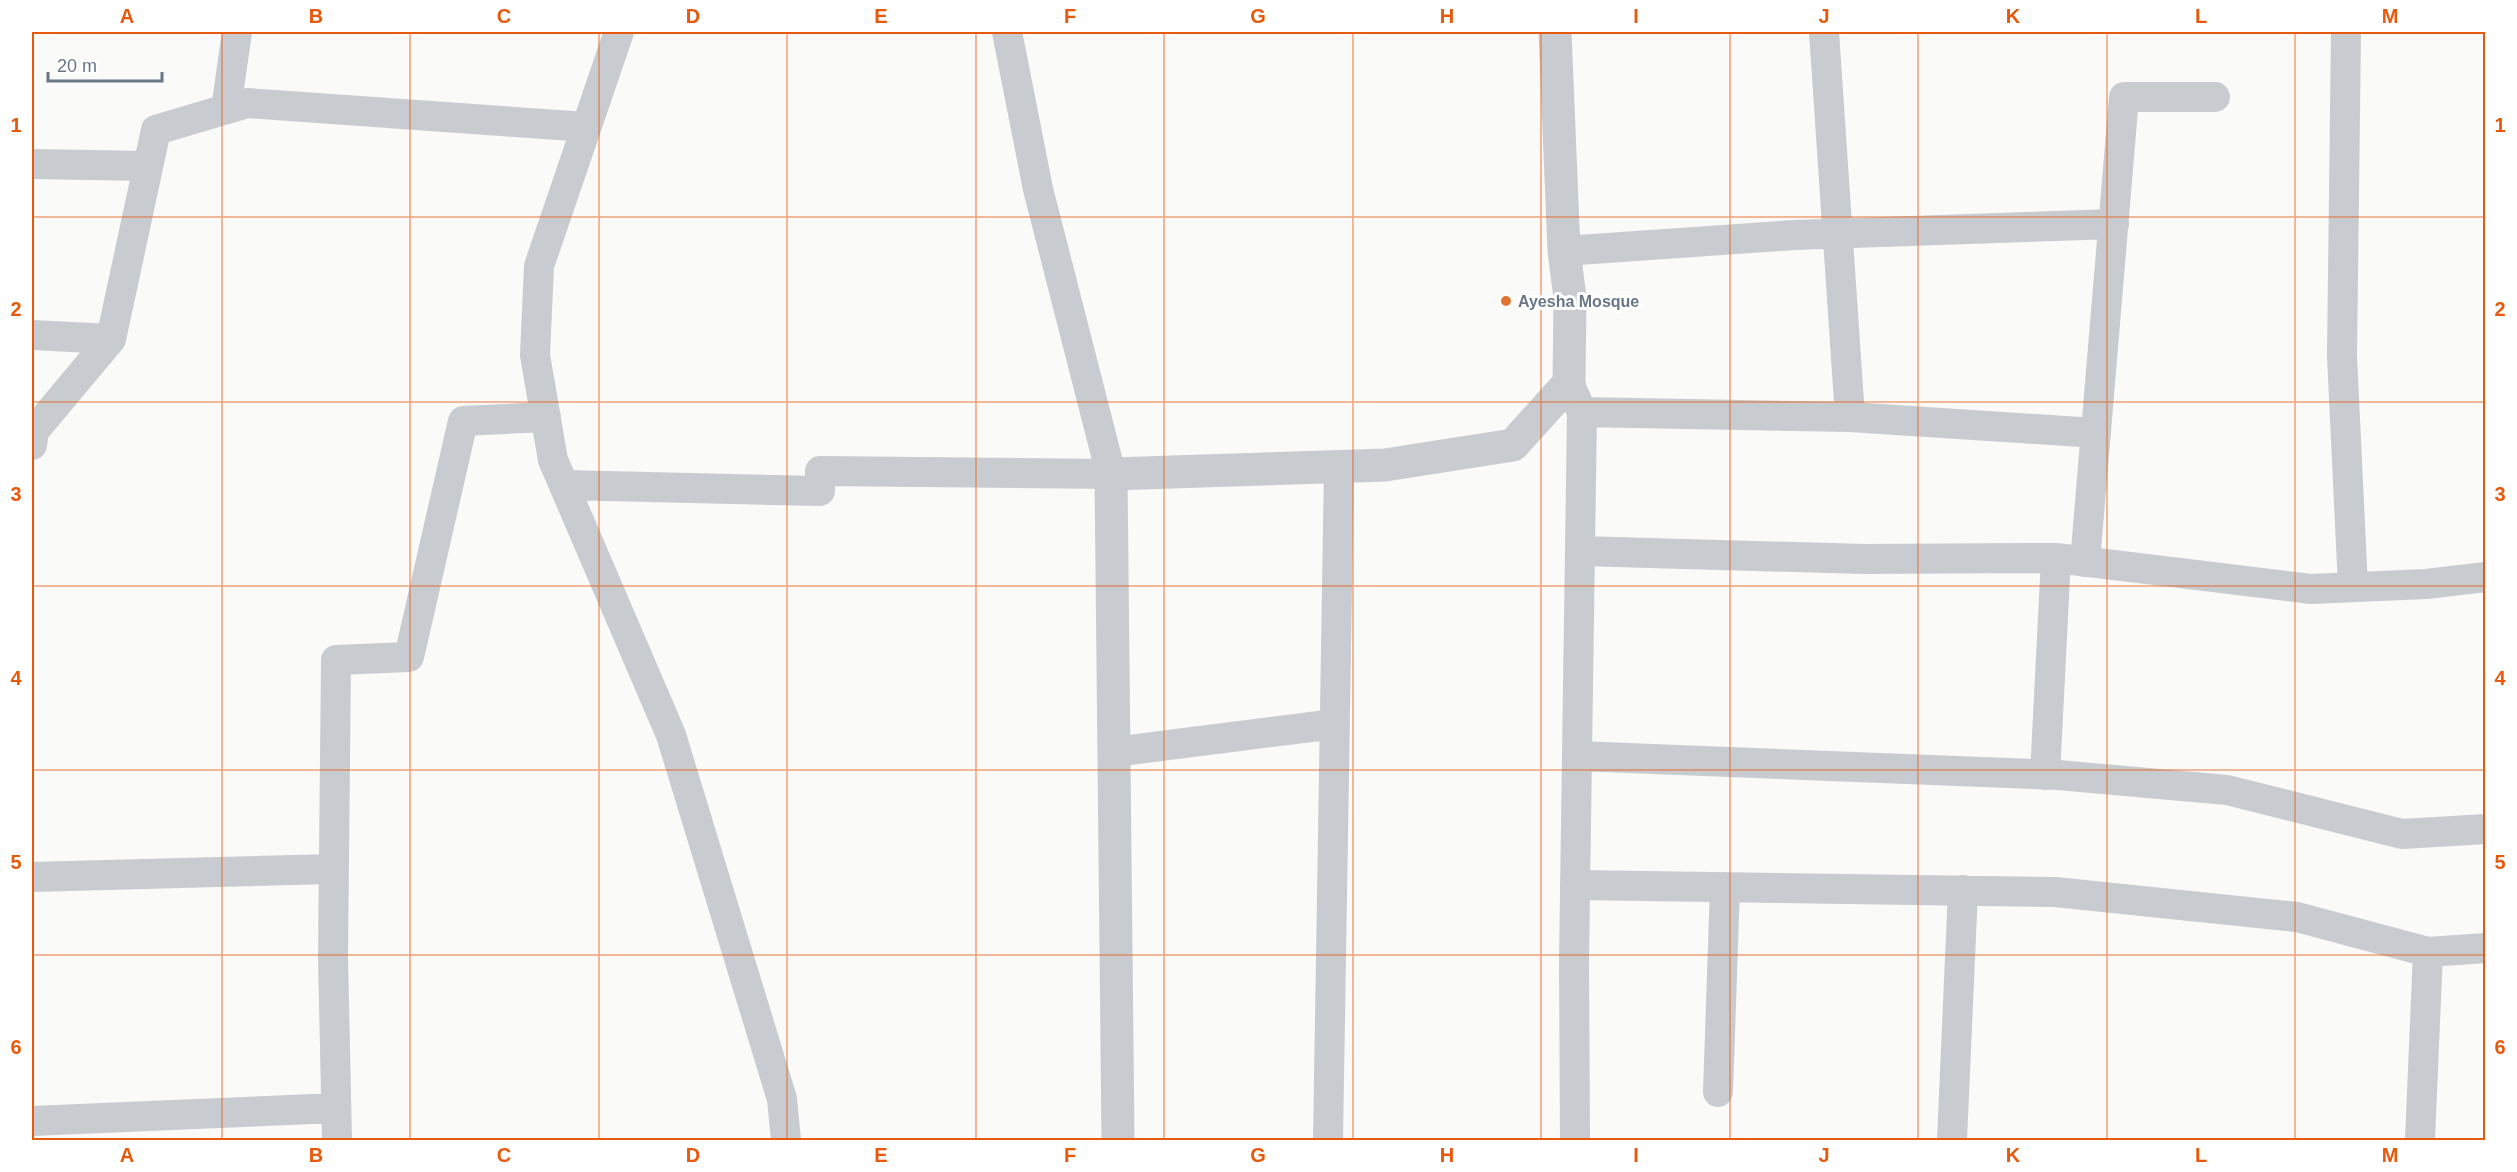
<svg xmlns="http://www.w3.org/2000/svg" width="2517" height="1172" viewBox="0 0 2517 1172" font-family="Arial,sans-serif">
<rect width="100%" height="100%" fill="#fafaf8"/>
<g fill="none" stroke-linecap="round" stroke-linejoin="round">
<path stroke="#c8cbcf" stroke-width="30" d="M619,32L539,266L535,355L553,460L671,735L782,1099L786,1140
M1824,32L1850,417
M2346,32L2342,356L2353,587
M226,109L237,32
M32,164L148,166
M1564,251L1794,235L2114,224
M32,335L111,339L34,431L32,445
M111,339L156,130L247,103L586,127
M1569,383L1582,412L1574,962L1575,1140
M1582,412L1850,417L2096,433
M564,485L820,491V471L1111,474L1038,189L1007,32
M1580,551L1864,559L2056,558L2311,589L2426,584L2486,577
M2085,562L2124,97H2215
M1114,752L1335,724
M1577,756L2058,775L2227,790L2402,834L2486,829
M2045,775L2056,558
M32,877L334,869
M1575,885L2055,892L2297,917L2428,952L2486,948
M1718,1092L1725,887
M32,1121L336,1108
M337,1140L333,957L336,660L409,657L463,421L546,417
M1328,1140L1339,467
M1952,1140L1963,890
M2420,1140L2428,952"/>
<path stroke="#c8cbcf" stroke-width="33" d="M1118,1140L1111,474L1385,465L1513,445L1569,383L1570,298L1564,251L1555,32"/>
</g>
<path fill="none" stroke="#e8590c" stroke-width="1.5" stroke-opacity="0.55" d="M222,32V1140M410,32V1140M599,32V1140M787,32V1140M976,32V1140M1164,32V1140M1353,32V1140M1541,32V1140M1730,32V1140M1918,32V1140M2107,32V1140M2295,32V1140M32,217H2486M32,402H2486M32,586H2486M32,770H2486M32,955H2486"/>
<circle fill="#e17431" stroke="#fff" stroke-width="2" cx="1506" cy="301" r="6"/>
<g text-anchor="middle" stroke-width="6" stroke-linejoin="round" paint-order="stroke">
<g font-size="16" font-weight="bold" fill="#697688" stroke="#fff" text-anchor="start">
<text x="1518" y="307">Ayesha Mosque</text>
</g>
</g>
<rect width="2517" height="1172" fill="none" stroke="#ffffff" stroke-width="66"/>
<path d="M48 72v9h114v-9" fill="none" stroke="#697688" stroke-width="3"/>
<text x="57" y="72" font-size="18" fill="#697688" stroke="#ffffff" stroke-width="4.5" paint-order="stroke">20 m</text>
<rect x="33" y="33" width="2451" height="1106" fill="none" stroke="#e8590c" stroke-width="2"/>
<g font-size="20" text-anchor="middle" font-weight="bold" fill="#e8590c">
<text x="127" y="23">A</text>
<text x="316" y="23">B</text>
<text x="504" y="23">C</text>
<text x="693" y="23">D</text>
<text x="881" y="23">E</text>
<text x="1070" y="23">F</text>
<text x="1258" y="23">G</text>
<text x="1447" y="23">H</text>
<text x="1636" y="23">I</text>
<text x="1824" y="23">J</text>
<text x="2013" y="23">K</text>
<text x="2201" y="23">L</text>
<text x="2390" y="23">M</text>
<text x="16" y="132">1</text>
<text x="2500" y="132">1</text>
<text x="16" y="316">2</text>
<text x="2500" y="316">2</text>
<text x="16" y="501">3</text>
<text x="2500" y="501">3</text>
<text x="16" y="685">4</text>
<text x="2500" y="685">4</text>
<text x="16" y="869">5</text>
<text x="2500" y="869">5</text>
<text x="16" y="1054">6</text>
<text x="2500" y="1054">6</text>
<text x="127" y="1162">A</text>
<text x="316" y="1162">B</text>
<text x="504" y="1162">C</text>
<text x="693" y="1162">D</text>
<text x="881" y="1162">E</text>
<text x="1070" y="1162">F</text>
<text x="1258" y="1162">G</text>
<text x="1447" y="1162">H</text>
<text x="1636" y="1162">I</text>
<text x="1824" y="1162">J</text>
<text x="2013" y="1162">K</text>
<text x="2201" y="1162">L</text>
<text x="2390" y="1162">M</text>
</g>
</svg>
